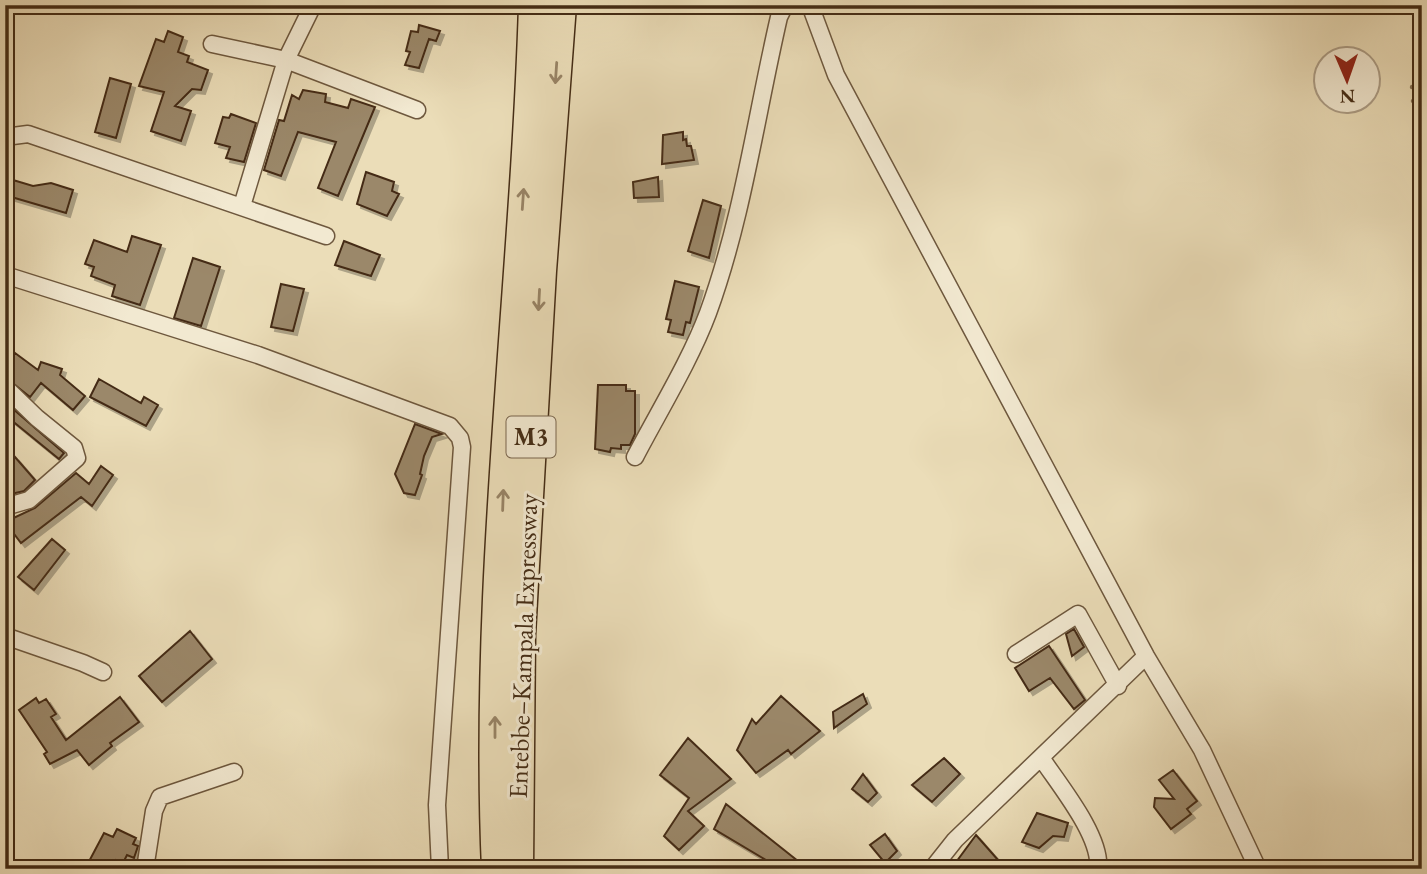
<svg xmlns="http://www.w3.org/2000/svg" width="1427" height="874" viewBox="0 0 1427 874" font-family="'EB Garamond',serif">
<defs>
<filter id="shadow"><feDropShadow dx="4" dy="4" stdDeviation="0" flood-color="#0004"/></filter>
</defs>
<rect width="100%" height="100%" fill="#ebddb8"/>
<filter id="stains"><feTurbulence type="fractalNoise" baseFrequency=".00286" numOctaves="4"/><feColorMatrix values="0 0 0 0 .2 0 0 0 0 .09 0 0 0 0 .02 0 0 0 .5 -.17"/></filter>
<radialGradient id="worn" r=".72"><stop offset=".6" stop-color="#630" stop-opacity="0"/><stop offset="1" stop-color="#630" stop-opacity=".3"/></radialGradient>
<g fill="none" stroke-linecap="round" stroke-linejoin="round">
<path stroke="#867256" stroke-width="4.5" d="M1417,77L1422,75
M1412,87L1422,86
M1413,101L1422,103
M1421,120L1422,121"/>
</g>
<path fill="#9b886a" stroke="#442c15" stroke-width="2" filter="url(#shadow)" d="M419,25L440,31L436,41L429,39L419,68L405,65L410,52L406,51L411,31L418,32Z
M168,31L183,37L178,52L189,56L187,62L208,70L201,90L192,89L175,106L191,111L181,141L151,131L164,92L139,86L156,39L164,42Z
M110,78L131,84L116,138L95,132Z
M303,90L326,94L325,102L348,108L351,99L375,107L338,196L318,188L336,142L298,132L281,176L264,170L279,120L284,121L292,95L299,99Z
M231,114L256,123L244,162L226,158L230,147L215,143L223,117L229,118Z
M683,132V140L686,139L687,146H691L694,160L662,164L663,135Z
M366,172L394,182L392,191L399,194L387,216L357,204Z
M658,177L659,197L634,198L633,182Z
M13,180L33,186L51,183L73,190L66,213L8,196Z
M703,200L721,206L709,258L688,251Z
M132,236L161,245L140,305L112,296L115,285L91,276L94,267L85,264L94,240L127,252Z
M344,241L380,255L371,276L335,265Z
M193,258L220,267L201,326L174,318Z
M675,281L699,287L690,323L686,322L683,335L668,332L671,320L666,319Z
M281,284L304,289L293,331L271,327Z
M15,353L38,370L41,362L62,369L60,375L85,396L73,410L41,383L30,397L5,377V367Z
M99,379L141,403L144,397L158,405L146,426L90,397Z
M598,385H626V391H635V434L630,445H621V449L611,448L610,452L595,449Z
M5,402L64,453L59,459L5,415Z
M415,424L442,434L432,437L424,456L420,474L422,475L415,495L404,493L395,474Z
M15,457L35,480L24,491L11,494L7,489L13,484L5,477V467Z
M101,466L113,475L92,506L81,497L21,543L5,522L35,508L76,473L89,484Z
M52,539L65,550L34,590L18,577Z
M1074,629L1084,647L1072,656L1066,634Z
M190,631L212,659L162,702L139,676Z
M1049,646L1085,700L1074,709L1050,678L1029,691L1015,668Z
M863,694L867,704L834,728L833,712Z
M781,696L820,731L791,754L788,750L756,773L737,750L752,719L756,724Z
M120,697L139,722L110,743L112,746L89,765L77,750L50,764L44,754L47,752L19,710L36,698L39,703L46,699L56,714L51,717L66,740Z
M688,738L731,779L688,811L704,826L679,850L664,836L689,798L660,775Z
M944,758L960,774L932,802L912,785Z
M1173,770L1197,801L1187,809L1191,814L1171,829L1154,807L1155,798L1174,799L1159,780Z
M863,774L877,793L868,802L852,789Z
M726,804L808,869H781L714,829Z
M1037,813L1068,823L1064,837L1053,836L1039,848L1022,842Z
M117,829L136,838L133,844L138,846L134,858L127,855L123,863L116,860L112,869H85L104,833L113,837Z
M885,834L897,851L885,863L870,845Z
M976,835L1006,869H951Z"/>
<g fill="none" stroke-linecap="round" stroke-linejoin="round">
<defs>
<path id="street" d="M810,5L836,75L1146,656L1202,750L1258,869
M212,44L286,60L417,110
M5,137L28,134L326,236
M242,206L286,60L313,5
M5,275L258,355L450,426L460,438L462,447L437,805L440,869
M5,387L37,418L74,448L77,458L29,500L5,507
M635,457C659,411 690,361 708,313C743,217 756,116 779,17L785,5
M5,636L83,663L103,672
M1016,654L1078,614L1118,686
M1042,759C1060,786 1102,837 1098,869
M145,869L154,811L160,797L234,772
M932,869L955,840L1146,656"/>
<path id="highway" d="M497,869C484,580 525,293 534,5
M518,869L520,635L541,271L561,5"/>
</defs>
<use href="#street" stroke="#6e583e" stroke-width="19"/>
<use href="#highway" stroke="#442c15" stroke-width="33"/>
<use href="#street" stroke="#f2e9d1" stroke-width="16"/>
<use href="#highway" stroke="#ebddb8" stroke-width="30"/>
</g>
<defs><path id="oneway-shaft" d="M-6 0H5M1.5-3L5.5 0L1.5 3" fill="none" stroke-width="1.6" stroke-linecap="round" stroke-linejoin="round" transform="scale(1.75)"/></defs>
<g stroke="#988466">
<use href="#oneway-shaft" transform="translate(556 73) rotate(94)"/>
<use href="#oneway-shaft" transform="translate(523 199) rotate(-86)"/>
<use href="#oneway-shaft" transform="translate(539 300) rotate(93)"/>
<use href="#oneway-shaft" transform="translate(503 500) rotate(-88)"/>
<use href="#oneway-shaft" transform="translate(495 727) rotate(-90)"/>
</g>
<g text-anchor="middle" stroke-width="6" stroke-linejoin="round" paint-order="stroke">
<rect fill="#f2e9d1" stroke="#78654d" stroke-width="2" x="506.5" y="416.5" width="49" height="41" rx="5"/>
<g font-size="24" font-weight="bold" fill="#442c15">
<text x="531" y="445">M3</text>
</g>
<g font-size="26" fill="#442c15" stroke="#f2e9d1">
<text transform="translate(523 646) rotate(-88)" y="9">Entebbe–Kampala Expressway</text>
</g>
</g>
<rect width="1427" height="874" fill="none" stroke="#ebddb8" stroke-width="28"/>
<rect x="7" y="7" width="1413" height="860" fill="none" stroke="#442c15" stroke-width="3.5"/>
<rect x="14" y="14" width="1399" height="846" fill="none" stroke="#442c15" stroke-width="2"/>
<g transform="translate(1347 80) rotate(178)"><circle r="33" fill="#f2e9d1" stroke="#ac9d86" stroke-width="2"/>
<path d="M0-5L12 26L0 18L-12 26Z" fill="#8f2418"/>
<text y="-10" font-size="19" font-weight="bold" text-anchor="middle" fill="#442c15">N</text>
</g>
<rect width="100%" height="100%" filter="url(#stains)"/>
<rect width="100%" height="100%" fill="url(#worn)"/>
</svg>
